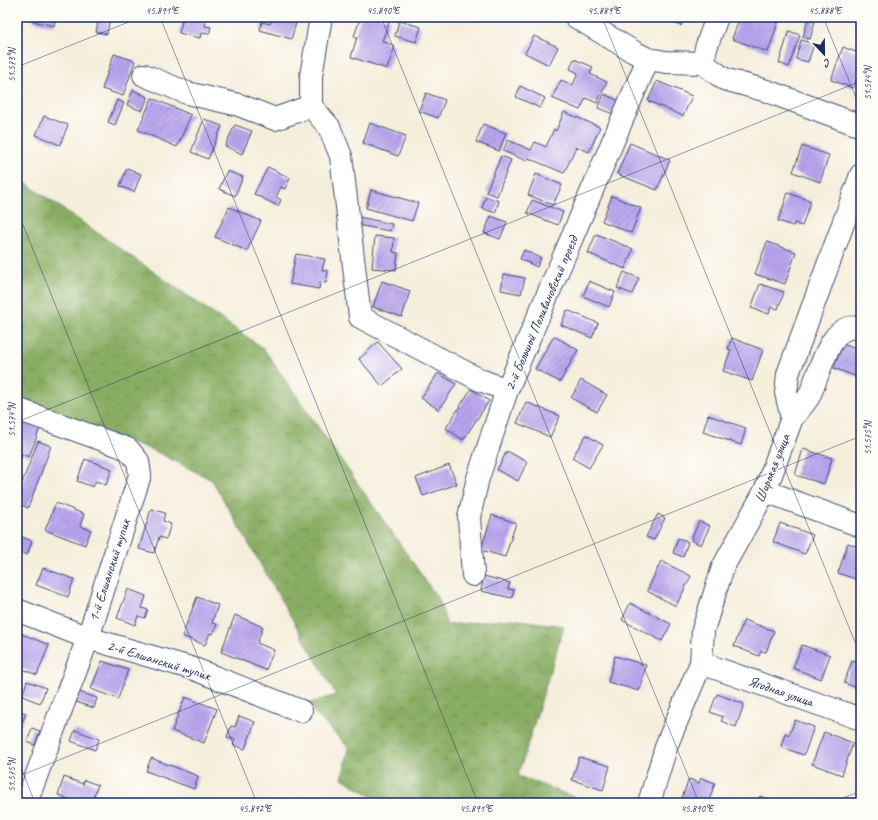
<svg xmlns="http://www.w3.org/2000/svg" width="878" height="820" viewBox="0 0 878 820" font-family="Caveat,sans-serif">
<defs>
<pattern id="forest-crowns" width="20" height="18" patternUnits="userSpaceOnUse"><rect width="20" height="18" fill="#89ae64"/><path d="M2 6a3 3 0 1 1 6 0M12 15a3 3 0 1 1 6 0" fill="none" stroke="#6f8e56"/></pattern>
<pattern id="building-hatch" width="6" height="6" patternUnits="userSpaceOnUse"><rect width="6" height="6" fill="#b9a6ef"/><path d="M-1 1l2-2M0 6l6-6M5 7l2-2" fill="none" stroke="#9688c5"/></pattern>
</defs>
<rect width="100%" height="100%" fill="#fdfcf7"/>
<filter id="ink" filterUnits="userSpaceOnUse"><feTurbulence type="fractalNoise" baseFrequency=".025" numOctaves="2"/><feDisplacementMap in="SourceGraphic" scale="8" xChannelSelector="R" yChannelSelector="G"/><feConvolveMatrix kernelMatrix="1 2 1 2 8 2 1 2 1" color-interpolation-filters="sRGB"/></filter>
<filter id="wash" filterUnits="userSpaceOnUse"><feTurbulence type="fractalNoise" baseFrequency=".012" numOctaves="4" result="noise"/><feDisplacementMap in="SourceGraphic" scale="16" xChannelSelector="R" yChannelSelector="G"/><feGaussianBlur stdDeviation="0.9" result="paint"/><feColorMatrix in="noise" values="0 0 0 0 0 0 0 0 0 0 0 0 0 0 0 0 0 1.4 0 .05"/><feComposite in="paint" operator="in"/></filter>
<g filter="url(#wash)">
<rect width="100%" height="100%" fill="#f5eedb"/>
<path fill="url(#forest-crowns)" stroke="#526e61" d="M17,177L263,348L439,600L447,625L512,619L564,626L518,776L590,803H382L342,778L349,748L306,704L336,695L212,480L155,451L17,400Z"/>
<g id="blocks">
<path fill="url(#building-hatch)" d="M33,17H56L54,26L33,21Z
M99,17H110L107,34L96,32Z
M183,17H207L205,26L211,27L209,34L201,33L200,38L179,33Z
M272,17H298L291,39L260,30L262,22L270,24Z
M361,17H381L390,20L382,41L395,46L387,69L351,57L357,37L354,36Z
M661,17H685L681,26Z
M740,17H780L768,52L732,39Z
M808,19L815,21L810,39L803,37Z
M399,21L421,27L416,42L395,36Z
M789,31L800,35L789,67L779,63Z
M534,36L558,47L549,65L525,53Z
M801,40L814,44L808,62L796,59Z
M843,47L861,54V67L853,88L831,80Z
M114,54L135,61L123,96L102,89Z
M574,59L593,67L590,74L607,82L597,103L586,98L580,110L552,98L561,80L573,85L578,73L570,69Z
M657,81L692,96L683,116L648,101Z
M520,86L545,98L540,108L516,97Z
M133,90L148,97L142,111L127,105Z
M426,93L445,100L438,118L419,111Z
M604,94L619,101L613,114L598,108Z
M152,98L191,115L177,147L138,130Z
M117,100L124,103L115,125L108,122Z
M564,112L600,127L589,152L576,147L564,173L528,158L527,161L503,151L508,140L531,150L535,142L546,147L554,129L556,131Z
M44,116L68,125L60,145L36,135Z
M204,119L222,126L208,159L191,152Z
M370,123L406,136L398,156L363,143Z
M483,124L506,133L499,151L476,142Z
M235,125L252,131L242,154L225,146Z
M630,143L670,160L657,190L617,174Z
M802,146L829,155L820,182L793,172Z
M501,156L511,160L497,196L486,192Z
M268,167L290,178L285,189L281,187L276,197L281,200L278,206L254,194Z
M127,168L141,174L134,192L120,186Z
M227,171L243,177L235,196L219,189Z
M536,174L562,185L553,205L528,195Z
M371,190L418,203L412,221L366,208Z
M788,193L811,201L802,226L794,223L793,226L778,221Z
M612,196L641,208L631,233L602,221Z
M486,197L499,201L495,213L482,208Z
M532,200L563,212L558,225L527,213Z
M229,207L261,221L247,251L215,237Z
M491,216L507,222L500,239L484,233Z
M359,217L392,224L390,231L357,225Z
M596,234L633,249L625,269L588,253Z
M375,236L394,238L393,252L398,253L396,270L372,268Z
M767,242L796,252L785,284L755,274Z
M524,250L541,258L537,267L520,259Z
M296,254L325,259L322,270L328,271L326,283L320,282L319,289L290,284Z
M624,272L639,278L632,294L617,288Z
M504,274L525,278L521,294L501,290Z
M382,281L410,291L402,317L373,307Z
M589,281L615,292L609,307L583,296Z
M760,284L784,292L778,309L771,307L769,314L751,308Z
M567,310L598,323L592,338L561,325Z
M554,336L578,350L560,382L535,369Z
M732,338L763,350L752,381L723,371L731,350L728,349Z
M378,342L402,369L382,386L359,359Z
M843,344L861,351L860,378L834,368Z
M438,373L456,384L439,410L421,398Z
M581,380L607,395L597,412L571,398Z
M471,389L489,401L463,440L446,428Z
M526,402L560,416L550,437L517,423Z
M708,415L746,428L741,445L703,432Z
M20,420L40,428L29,457L22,454L17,467V428Z
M586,435L603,445L589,468L572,458Z
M38,441L51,446L28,508L17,503V496Z
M803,449L832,458L824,484L795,475Z
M507,451L527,462L518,481L497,470Z
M85,459L112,469L106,485L96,481L93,487L77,481Z
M449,465L457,484L423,496L416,478Z
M56,503L84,514L80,526L91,530L85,545L45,530Z
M151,509L165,513L163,521L171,524L166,539L159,537L154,553L139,549Z
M658,514L665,518L654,540L646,537Z
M492,515L516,523L505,557L481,550Z
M699,521L710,526L701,545L691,540Z
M780,523L813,535L805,554L773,542Z
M17,535L32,541L27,555L17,551Z
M678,538L688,542L683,557L673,553Z
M848,543L861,548V581L838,573Z
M661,561L691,576L676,606L647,591Z
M43,568L74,579L68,597L36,585Z
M484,576L510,583L508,589L514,590L512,598L481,591Z
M128,589L146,596L142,608L148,610L145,618L138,616L135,625L117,618Z
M197,597L218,605L212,623L217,624L213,634L210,633L205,645L182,636Z
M630,603L671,624L662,641L622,620Z
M235,615L263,627L257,643L274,650L266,670L221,652Z
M744,620L774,631L766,652L761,651L759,656L734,646Z
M17,632L49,645L37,675L17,667Z
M802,645L830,655L821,679L793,668Z
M615,656L646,665L639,691L608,682Z
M102,661L128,670L118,699L91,689Z
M852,661L861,664V689L844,683Z
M27,681L46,688L40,703L22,696Z
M79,692L97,698L94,708L76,702Z
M717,694L744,704L736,727L721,721L723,717L710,712Z
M185,697L217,709L204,743L172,731Z
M17,710L26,713L20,728L17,727Z
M239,716L255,722L245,749L233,745L235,740L227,737L231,726L235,727Z
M795,720L814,727L804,755L781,747L785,733L789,735Z
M32,728L40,731L35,745L27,742Z
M75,730L99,739L95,750L71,741Z
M824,732L853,743L842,775L812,764Z
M579,757L610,766L603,790L572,780Z
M151,758L198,776L194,789L146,771Z
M64,777L83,784L84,780L98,785L91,803H79L58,795Z
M701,778L715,783L708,803H680L689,779L699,783Z
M760,796L778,803H757Z"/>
</g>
</g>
<g filter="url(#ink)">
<use href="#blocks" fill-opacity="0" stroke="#3c4c71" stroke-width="1"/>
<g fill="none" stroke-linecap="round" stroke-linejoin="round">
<defs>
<path id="minor" d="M321,17L311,76V106L329,127L341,156L360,317L480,380L507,390
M576,17L634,52L648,59L666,62L703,63L724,79L767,91L861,126
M703,63L706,48L717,17
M144,75L187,93L239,105L275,119L311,106
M17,409L128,449L138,461L140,475L88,638L26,803
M792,418C797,412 803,405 808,398C819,379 829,317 861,329
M765,491L861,526
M473,575L469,517L478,478L507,390L648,59
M17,610L88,638L194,669L301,711
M701,663L861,719
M649,803L667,744L701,663L703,630L723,567L765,491L792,418L786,393L788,374L861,175"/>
</defs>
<use href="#minor" stroke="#3c4c71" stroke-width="24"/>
<use href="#minor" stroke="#fff" stroke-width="22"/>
</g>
</g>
<path fill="none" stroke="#1b2f5e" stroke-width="1" stroke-opacity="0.45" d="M160,17L478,803M381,17L699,803M602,17L861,657M823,17L861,110M17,67L141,17M17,210L257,803M17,422L861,81M17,757L35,803M17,777L861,436M830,803L861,791"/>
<g text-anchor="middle" stroke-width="3.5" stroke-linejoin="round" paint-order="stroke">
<g font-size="14" fill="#1b2f5e" stroke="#fdfcf7">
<text transform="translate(541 313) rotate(-67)" y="5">2-й Большой Поливановский проезд</text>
<text transform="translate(772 468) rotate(-68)" y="5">Широкая улица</text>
<text transform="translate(109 570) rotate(-72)" y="5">1-й Елшанский тупик</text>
<text transform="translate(159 660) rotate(17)" y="5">2-й Елшанский тупик</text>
<text transform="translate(781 691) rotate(19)" y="5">Ягодная улица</text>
</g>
</g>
<rect width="878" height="820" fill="none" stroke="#fdfcf7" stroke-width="44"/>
<g transform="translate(824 54) rotate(158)" stroke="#fdfcf7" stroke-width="3" paint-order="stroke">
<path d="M0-3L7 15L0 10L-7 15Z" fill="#1b2f5e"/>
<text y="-6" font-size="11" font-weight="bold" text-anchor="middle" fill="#1b2f5e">С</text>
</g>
<rect x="22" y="22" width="834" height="776" fill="none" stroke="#1b2f5e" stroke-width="1.5"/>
<g font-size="10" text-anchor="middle" fill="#1b2f5e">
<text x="162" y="14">45.891°E</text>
<text x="383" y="14">45.890°E</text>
<text x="604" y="14">45.889°E</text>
<text x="825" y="14">45.888°E</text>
<text transform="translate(11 65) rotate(-90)" y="4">51.573°N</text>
<text transform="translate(867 83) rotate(-90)" y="4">51.574°N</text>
<text transform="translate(11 420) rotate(-90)" y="4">51.574°N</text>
<text transform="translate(867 438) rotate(-90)" y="4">51.575°N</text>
<text transform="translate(11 775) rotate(-90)" y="4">51.575°N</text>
<text x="255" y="812">45.892°E</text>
<text x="476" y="812">45.891°E</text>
<text x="697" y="812">45.890°E</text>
</g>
</svg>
